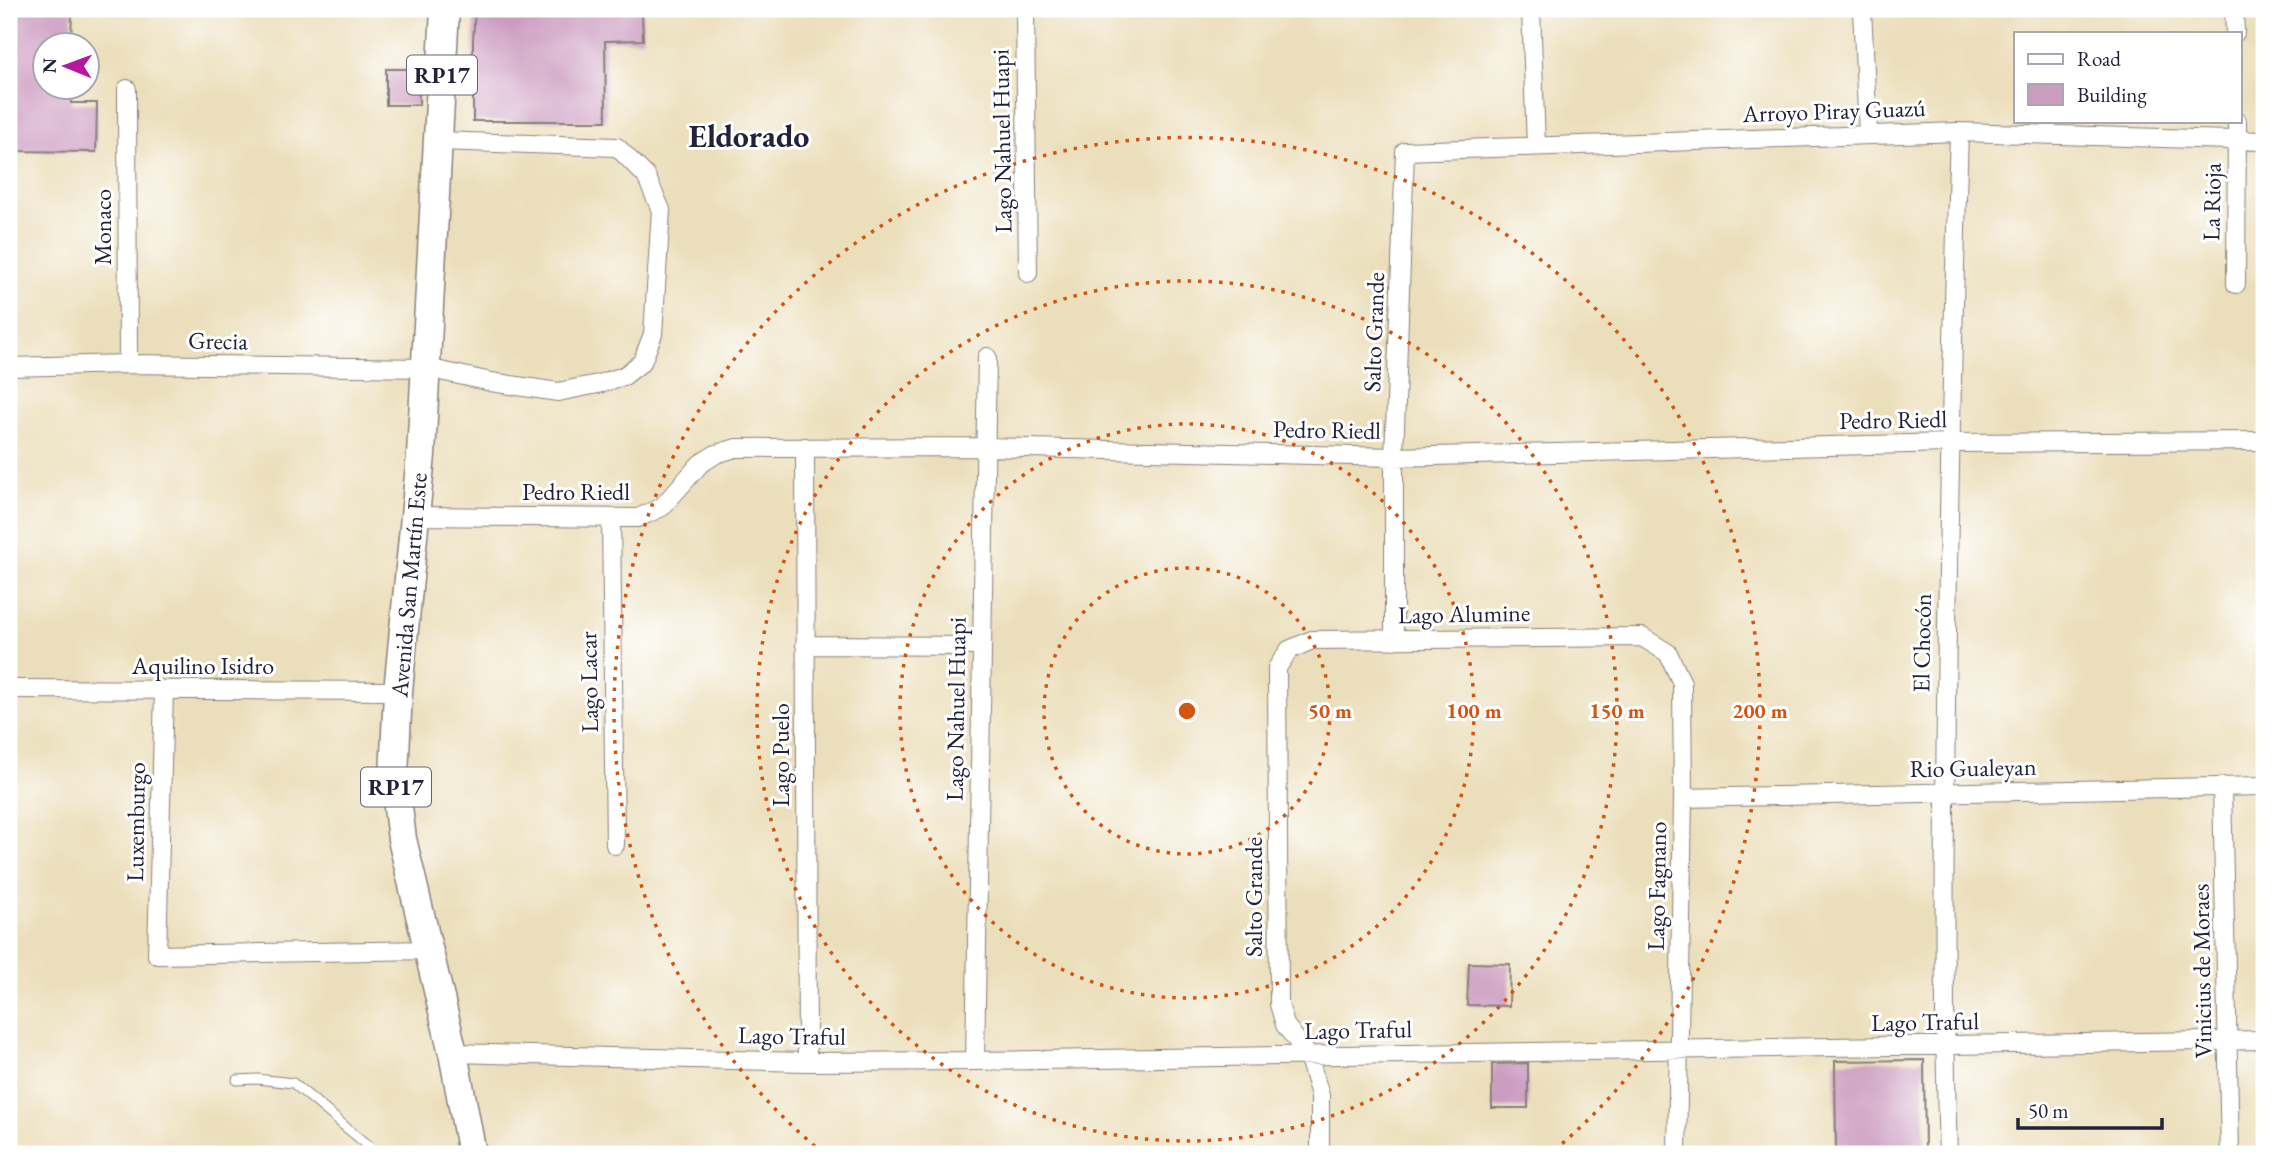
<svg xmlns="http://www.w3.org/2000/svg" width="2273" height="1163" viewBox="0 0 2273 1163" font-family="'EB Garamond',serif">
<rect width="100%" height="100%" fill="#fff"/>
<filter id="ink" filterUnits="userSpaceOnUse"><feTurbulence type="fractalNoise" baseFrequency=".0143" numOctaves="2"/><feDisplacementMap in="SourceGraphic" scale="14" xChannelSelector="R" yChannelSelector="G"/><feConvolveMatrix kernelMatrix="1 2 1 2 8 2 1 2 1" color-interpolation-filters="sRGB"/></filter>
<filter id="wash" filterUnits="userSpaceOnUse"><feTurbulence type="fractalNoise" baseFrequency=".00686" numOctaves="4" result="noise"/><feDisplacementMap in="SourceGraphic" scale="28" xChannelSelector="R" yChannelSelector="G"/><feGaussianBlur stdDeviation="1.57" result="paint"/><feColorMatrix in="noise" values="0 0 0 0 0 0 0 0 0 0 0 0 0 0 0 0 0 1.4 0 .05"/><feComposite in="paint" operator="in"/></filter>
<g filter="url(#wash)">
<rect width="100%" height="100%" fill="#ebdeba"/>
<g id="blocks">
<path fill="#cc9cc0" d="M9,9H72L71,46H46V88H71V103H97L96,152L9,151Z
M475,9H642L643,40L605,41L606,121H473V41Z
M386,69H418L419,105H386Z
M1469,963L1510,964L1509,1006L1467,1005Z
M1924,1060L1925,1154H1836L1835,1061Z
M1528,1063V1108H1492V1064Z"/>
</g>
</g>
<g filter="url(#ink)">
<use href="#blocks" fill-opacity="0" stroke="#86807a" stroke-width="2"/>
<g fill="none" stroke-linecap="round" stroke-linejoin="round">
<defs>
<path id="lane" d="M237,1080L257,1079L293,1083L378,1154"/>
<path id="street" d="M1025,9L1028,273
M1531,9L1536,146
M1862,9L1868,133
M2234,9L2235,33
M127,89L128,364
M2236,284L2237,121
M9,367L128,364L427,368L491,382L558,392L598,384L624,376L642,362L653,334L661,210L646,176L617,147L439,141
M805,447L807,1062
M415,516L638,518L662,507L700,464L716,454L736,448L985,447L1394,457L1949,443L2264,441
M611,518L615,845
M1394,640V457L1405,151L1959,132L2264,141
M805,645L982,646
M9,689L398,691
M164,690L157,955L429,950
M2222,786L2230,1154
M1683,798L2264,786
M453,1053L807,1062L975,1061L2264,1040
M975,1061L987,357
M1320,1154V1095L1308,1055L1285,1025L1279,1004L1277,668L1289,650L1312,640L1642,637L1668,653L1682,683L1683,798L1677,1154
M1948,1154C1943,1006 1944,858 1946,709C1948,517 1953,324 1959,132"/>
<path id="primary" d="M445,9L421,455L398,691L394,776L402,839L453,1053L472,1154"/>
</defs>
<use href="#lane" stroke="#86807a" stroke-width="11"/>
<use href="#street" stroke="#86807a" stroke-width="20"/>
<use href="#primary" stroke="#86807a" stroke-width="31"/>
<use href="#lane" stroke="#fff" stroke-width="9"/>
<use href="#street" stroke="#fff" stroke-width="18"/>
<use href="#primary" stroke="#fff" stroke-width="28"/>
</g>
</g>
<g fill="none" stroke="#d45411" stroke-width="3.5" stroke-dasharray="3.5 7">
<circle cx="1187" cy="711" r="143"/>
<circle cx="1187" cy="711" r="287"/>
<circle cx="1187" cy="711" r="430"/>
<path d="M823 1153A573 573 0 1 1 1551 1153"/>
</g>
<g text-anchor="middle" stroke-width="6" stroke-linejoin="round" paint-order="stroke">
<g fill="#fff" stroke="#646476" stroke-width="2">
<rect x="407" y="55.5" width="70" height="39" rx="5"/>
<rect x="361" y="767.5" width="70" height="39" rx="5"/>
</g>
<g font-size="23" font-weight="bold" fill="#22223b">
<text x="442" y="83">RP17</text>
<text x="396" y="795">RP17</text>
</g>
<g font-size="24" fill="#22223b" stroke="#fff">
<text transform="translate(1834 111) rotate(-2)" y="8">Arroyo Piray Guazú</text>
<text transform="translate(1002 141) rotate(-91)" y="8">Lago Nahuel Huapi</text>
<text transform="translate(2212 202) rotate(-89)" y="8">La Rioja</text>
<text transform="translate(103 227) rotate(-90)" y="8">Monaco</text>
<text transform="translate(1374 332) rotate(-88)" y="8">Salto Grande</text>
<text transform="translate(218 341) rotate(1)" y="8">Grecia</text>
<text transform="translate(1893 420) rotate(-1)" y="8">Pedro Riedl</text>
<text transform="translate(1327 430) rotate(1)" y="8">Pedro Riedl</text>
<text x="576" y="500">Pedro Riedl</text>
<text transform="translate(409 585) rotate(-85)" y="8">Avenida San Martín Este</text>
<text transform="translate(1464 614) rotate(-1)" y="8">Lago Alumine</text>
<text transform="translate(1922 643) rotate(-89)" y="8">El Chocón</text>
<text x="203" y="674">Aquilino Isidro</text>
<text transform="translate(589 682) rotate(-91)" y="8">Lago Lacar</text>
<text transform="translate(956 709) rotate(-89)" y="8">Lago Nahuel Huapi</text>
<text transform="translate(781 755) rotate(-90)" y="8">Lago Puelo</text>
<text transform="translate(1973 768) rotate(-1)" y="8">Rio Gualeyan</text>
<text transform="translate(136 822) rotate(-89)" y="8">Luxemburgo</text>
<text transform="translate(1657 886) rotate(-89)" y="8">Lago Fagnano</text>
<text transform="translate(1254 897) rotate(-90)" y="8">Salto Grande</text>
<text transform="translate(2202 971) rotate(-91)" y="8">Vinicius de Moraes</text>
<text transform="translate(1925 1022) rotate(-1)" y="8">Lago Traful</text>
<text transform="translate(1358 1030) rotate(-1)" y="8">Lago Traful</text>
<text transform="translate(792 1036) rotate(1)" y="8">Lago Traful</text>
</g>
<g font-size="32" font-weight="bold" fill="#22223b" stroke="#fff">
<text x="749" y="147">Eldorado</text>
</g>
</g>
<circle cx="1187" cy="711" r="10" fill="#d45411" stroke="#fff" stroke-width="3.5"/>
<g font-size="21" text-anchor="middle" font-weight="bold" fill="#d45411" stroke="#fff" stroke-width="6" stroke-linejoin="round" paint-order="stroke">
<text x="1330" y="718">50 m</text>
<text x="1474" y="718">100 m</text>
<text x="1617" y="718">150 m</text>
<text x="1760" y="718">200 m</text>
</g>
<rect width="2273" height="1163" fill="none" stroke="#fff" stroke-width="35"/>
<rect x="2014" y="32" width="228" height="91" fill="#ffffff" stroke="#a7a7b1" stroke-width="2"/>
<rect x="2028" y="54" width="35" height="10" fill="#ffffff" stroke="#a7a7b1" stroke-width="2"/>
<text x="2077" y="66" font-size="21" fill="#22223b">Road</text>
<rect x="2028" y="84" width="35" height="21" fill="#cc9cc0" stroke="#a7a7b1" stroke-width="2"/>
<text x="2077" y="102" font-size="21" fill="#22223b">Building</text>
<g transform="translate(66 66) rotate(271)"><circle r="33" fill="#ffffff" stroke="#a7a7b1" stroke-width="2"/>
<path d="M0-5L12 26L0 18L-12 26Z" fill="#b5179e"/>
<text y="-10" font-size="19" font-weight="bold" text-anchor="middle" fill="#22223b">N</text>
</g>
<path d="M2018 1118v10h144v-10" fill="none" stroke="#22223b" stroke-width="3.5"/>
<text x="2028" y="1118" font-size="21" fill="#22223b" stroke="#ffffff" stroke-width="5" paint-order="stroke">50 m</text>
</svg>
